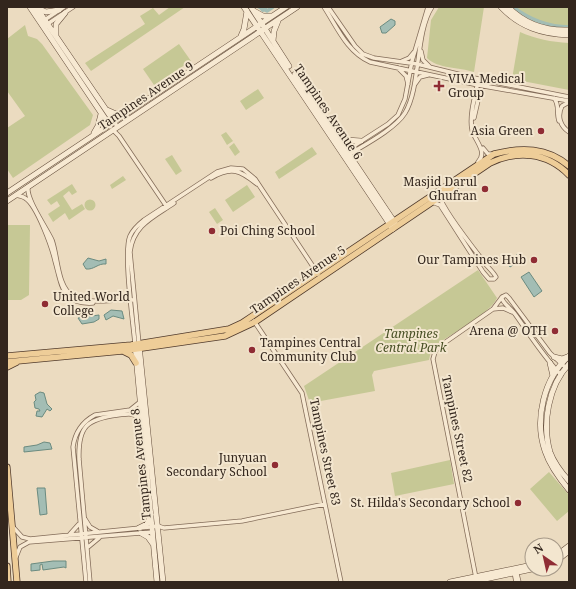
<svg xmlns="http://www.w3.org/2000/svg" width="576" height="589" viewBox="0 0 576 589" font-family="'Noto Serif',serif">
<rect width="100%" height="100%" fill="#ebdbc0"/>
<path fill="#c6c895" d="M170,7H185L91,71L85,63L145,24L140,16L153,8L159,15Z
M439,7H484L474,72C459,67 438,69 427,58L431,20Z
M514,7H569V26C548,27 530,20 514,7Z
M25,25L28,36L37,39L42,44L93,115L90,125L13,178L7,169V128L25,116L7,91V39Z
M520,32C536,39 551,42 569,43V90L512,79Z
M179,44L191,61L154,85L143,69Z
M258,89L264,98L246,110L240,101Z
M226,132L233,141L227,145L221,135Z
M234,143L240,152L235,156L229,147Z
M312,147L317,154L279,179L275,172Z
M172,155L182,171L176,175L165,159Z
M123,176L126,180L112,189L110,185Z
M72,184L77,192L72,195L69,191L63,196L72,210L82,204L85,209L69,220L65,213L53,222L48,214L60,206L57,201L51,205L47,200Z
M247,185L255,197L233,212L225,200Z
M84.5 205a5.5 5.5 0 1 1 11 0a5.5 5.5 0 1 1-11 0Z
M215,208L223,220L217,224L209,212Z
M7,225H30L29,295L21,300H7Z
M478,270L497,298C489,315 452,333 436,345L431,351L429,360L374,371L372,375L375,391L310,403L304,386Z
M450,460L454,484L395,496L391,473Z
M549,472L569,495V511L557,521L530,489Z"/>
<path fill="#a3bdb4" stroke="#6b8b80" d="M391,19L395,21V25L386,33H382L380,27Z
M518,254L525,257L510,267L507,262Z
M88,258L99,261L106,259V264C98,263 94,270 86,269L83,264Z
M529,272L542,291L534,297L521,277Z
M111,310L122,311L124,319L113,316L106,320L104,315Z
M99,315V319L94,322L82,324L78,318Z
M40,392L44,393L47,404L52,409L50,411L47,409L42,417L36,416L37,411H40L39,409L35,408L34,402L36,400L35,395Z
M44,442L50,443L52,449L24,452V447L37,445Z
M45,488L47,514L40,515L37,488Z
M53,561H66V568L64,567L43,570L42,564L40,565V570L31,571V564Z"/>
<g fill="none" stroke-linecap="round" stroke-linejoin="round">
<path stroke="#a3bdb4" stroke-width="3.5" d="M259,7L267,11L273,7
M513,7C530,20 547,27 569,27"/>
<path stroke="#a3bdb4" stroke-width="5.5" d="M263,9L265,7"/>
<defs>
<path id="street" d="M324,7C337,27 347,52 370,62L478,85L569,101
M328,7L355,46L363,54L374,58L417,64L474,78L569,97
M43,21L64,7
M46,25L73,7
M421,51L423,60L430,67
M402,61L409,58L414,52
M398,68L406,76L408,84
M478,82C475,96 469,116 472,130C475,141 488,152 478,162
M415,84L420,77L428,75
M554,98C560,105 556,113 559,121
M569,102L562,106C557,116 560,126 569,132
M474,118L482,83
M113,130L119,136L167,207
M483,148L488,154H494
M346,151L388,124L398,115L405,99L412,61L428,7
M348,155C364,145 395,129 405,113C421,87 415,33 432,7
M211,178C231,166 240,170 257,184
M28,187C26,199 46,227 52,240C58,256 57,287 73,296C90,306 115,298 134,300
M16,195C19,196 22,196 25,198C37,205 52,248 55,261C62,285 61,305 93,303
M432,202L440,205L483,272L489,279H494L496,277C493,271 487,267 484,262C474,249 443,210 440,197
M502,297L506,295L509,298L550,353L566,368
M502,298C502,303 512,309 515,314C530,335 543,356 561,375
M493,309L503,308L512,312
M254,321L302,393L341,582
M135,344C133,322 123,252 130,236C133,229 139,224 144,220L217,172L231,168L243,169L255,179L318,274
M139,344L130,252C133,225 154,217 174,203
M85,519L90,527L97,531
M13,527L22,537L30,539L150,527L158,526L164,528L242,521L325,504
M70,534L79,524
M87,548L99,538
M16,557L20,547L29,542L153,532
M516,570L519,582
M514,572L516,582
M476,578L433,359L435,352L440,346L493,309L502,297
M86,582L73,447C75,432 82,422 95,415L130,410L140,402
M90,582L79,459C78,426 87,419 118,415C128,414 134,412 141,420"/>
<path id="secondary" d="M30,7L110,126
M36,7L115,123
M244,7L393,229
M251,7L289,66
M501,7C520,27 542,34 569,35
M508,7C525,24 546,31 569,30
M37,8L46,12L59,10
M254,11L263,16H271
M56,36V24L65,13
M241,36L244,29L247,11
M273,41L274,31L278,21
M295,74L395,223
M107,110L116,114L124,113
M94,133L98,126L101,114
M338,136L346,140L361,141
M7,193L286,7
M7,201L297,7
M135,345L157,582
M139,345L163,582
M569,356C544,378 534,419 545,451C550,466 559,478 569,490
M554,357L562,359L567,357
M550,363L553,376
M569,364C548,386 542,424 550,452C554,463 561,472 569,481
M139,528L147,524L151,515
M141,533L148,537L153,544
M556,556L569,546
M556,561L569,551
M450,582L532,565
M471,582L532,569"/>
<path id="primary" d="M123,351L131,355L136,363
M7,356L131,345L229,329L242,323L494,154C521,147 547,147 569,166
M7,362L122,351L225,336L255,322L490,163C517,150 547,152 569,175
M7,367L17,362
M7,467L17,582
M7,566L8,582"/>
</defs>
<use href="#street" stroke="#836c59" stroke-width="5"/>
<use href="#secondary" stroke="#654e3c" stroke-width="6"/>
<use href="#primary" stroke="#513b2d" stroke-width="7"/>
<use href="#street" stroke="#f7e9d2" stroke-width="3.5"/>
<use href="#secondary" stroke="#f7e9d2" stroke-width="5"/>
<use href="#primary" stroke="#eecd98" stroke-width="5.5"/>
</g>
<g fill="#8f2c34" stroke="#f3e6cf" stroke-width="1.5">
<path d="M437 80h4v4h4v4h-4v4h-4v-4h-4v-4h4z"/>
<circle cx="541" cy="131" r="4"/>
<circle cx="485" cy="189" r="4"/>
<circle cx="212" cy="231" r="4"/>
<circle cx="534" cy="260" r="4"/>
<circle cx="45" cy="304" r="4"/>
<circle cx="555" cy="331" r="4"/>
<circle cx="252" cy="350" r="4"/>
<circle cx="275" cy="465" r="4"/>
<circle cx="518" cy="503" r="4"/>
</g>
<g text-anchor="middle" stroke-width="4" stroke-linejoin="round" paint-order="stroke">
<g font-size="12" fill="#33261d" stroke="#f3e6cf" text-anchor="end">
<text x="448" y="83" text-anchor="start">VIVA Medical<tspan x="448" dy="14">Group</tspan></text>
<text x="533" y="135">Asia Green</text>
<text x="477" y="186">Masjid Darul<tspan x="477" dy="14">Ghufran</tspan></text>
<text x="220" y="235" text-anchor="start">Poi Ching School</text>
<text x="526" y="264">Our Tampines Hub</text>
<text x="53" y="301" text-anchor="start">United World<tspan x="53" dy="14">College</tspan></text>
<text x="547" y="335">Arena @ OTH</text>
<text x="260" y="347" text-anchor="start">Tampines Central<tspan x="260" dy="14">Community Club</tspan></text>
<text x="267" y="462">Junyuan<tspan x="267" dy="14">Secondary School</tspan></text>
<text x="510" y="507">St. Hilda's Secondary School</text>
</g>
<g font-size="12" fill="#33261d" stroke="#f3e6cf">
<text transform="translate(146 96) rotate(-34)" y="4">Tampines Avenue 9</text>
<text transform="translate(328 112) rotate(56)" y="4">Tampines Avenue 6</text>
<text transform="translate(298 280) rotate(-34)" y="4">Tampines Avenue 5</text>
<text transform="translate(457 429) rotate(78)" y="4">Tampines Street 82</text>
<text transform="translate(325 452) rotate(78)" y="4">Tampines Street 83</text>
<text transform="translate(141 464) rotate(-96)" y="4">Tampines Avenue 8</text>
</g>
<g font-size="12" font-style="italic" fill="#474f24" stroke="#f3e6cf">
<text x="411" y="338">Tampines<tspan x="411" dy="14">Central Park</tspan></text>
</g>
</g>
<rect width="576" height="589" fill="none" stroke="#33261d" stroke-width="16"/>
<g transform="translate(544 557) rotate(326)"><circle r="19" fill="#f3e6cf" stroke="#a69988"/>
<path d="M0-3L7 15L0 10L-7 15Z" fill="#8f2c34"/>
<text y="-6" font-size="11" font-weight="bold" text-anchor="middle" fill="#33261d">N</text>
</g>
</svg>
